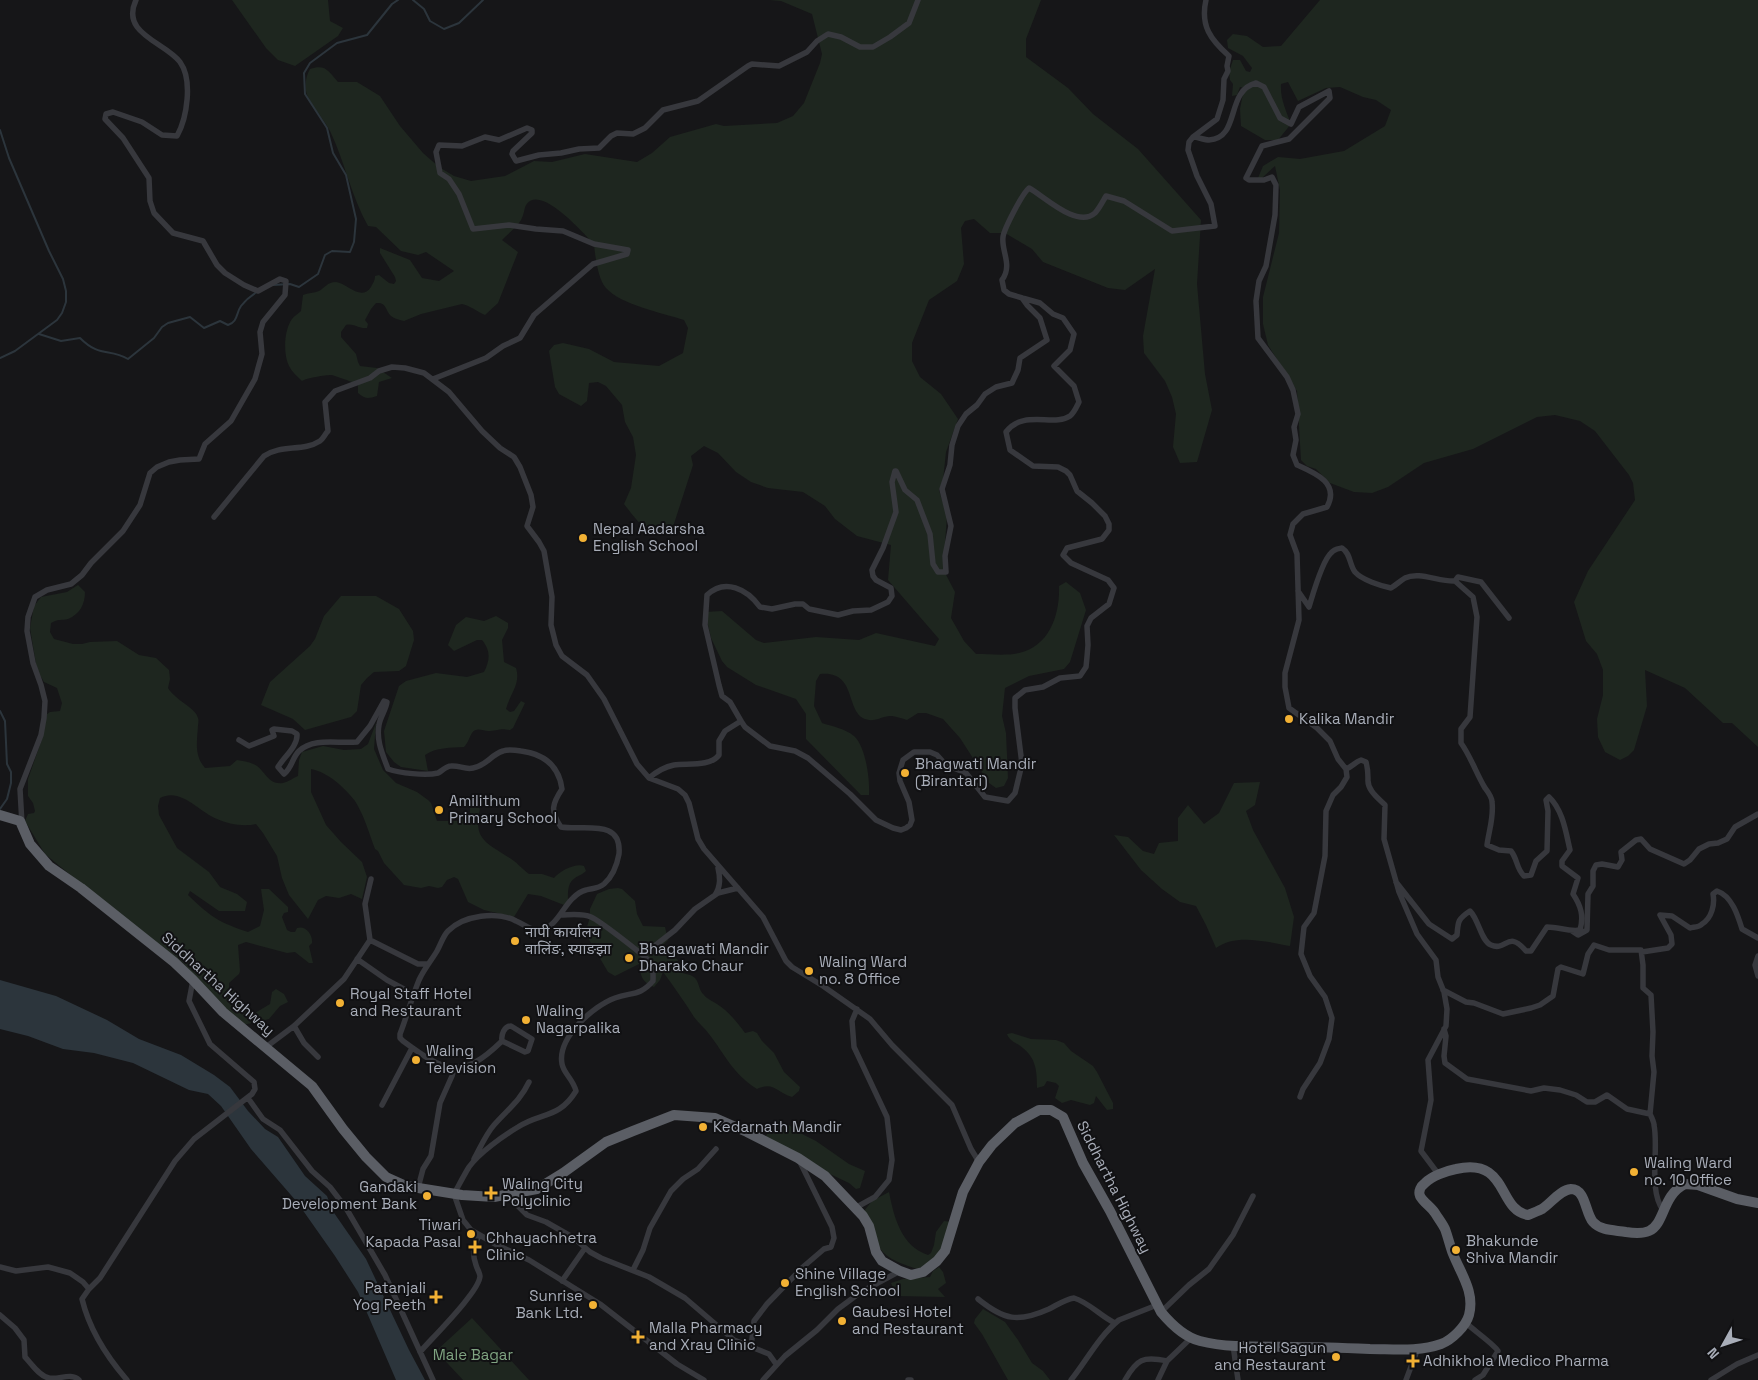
<svg xmlns="http://www.w3.org/2000/svg" width="1758" height="1380" viewBox="0 0 1758 1380" font-family="'Space Grotesk','Noto Sans Devanagari',sans-serif">
<rect width="100%" height="100%" fill="#161618"/>
<path fill="#1e261f" d="M232,0H328L330,21L343,28L338,36L295,66L278,60L266,48Z
M770,0H1041L1026,39V57L1068,88L1093,114L1138,149L1201,220L1197,284L1205,374L1212,410L1197,462L1180,463L1173,447L1176,414L1172,397L1165,381L1144,353L1143,336L1155,269L1125,290L1108,288L1043,262L1032,249L1005,233H990L974,219L965,221L961,228L964,264L957,281L929,300L912,343V361L920,377L941,394L958,419L946,452L943,480L939,490L947,516L943,569L955,592L951,618L964,641L976,654C990,654 1006,656 1019,653C1050,646 1060,614 1059,586L1066,582L1080,593L1086,610L1070,662L1064,669L1029,676L1005,688L1002,716L1006,733L1008,778L1004,786L996,788L989,783L960,738L943,719L926,713H918L907,720C902,718 897,717 892,716C883,715 875,723 865,719C845,711 857,670 820,674L816,681L814,706L822,723C831,726 846,729 854,736C866,747 870,780 869,795H861L806,739V714L796,699L756,685L727,667L722,661L711,638L705,612L722,611L756,640L764,643L816,637L859,640L876,633L935,646L939,639L888,580L891,545L857,536L835,519L825,506L803,492L768,488L751,482L736,472L718,453L704,446L691,456L693,465L671,533C649,540 636,519 624,504L631,488L636,455L633,437L625,422L622,405L606,386L598,382L589,383L587,401L581,406L559,394L555,387L549,351L554,345L563,343L589,349L614,362L659,366L683,353L688,328L684,320C663,313 621,305 606,288C598,280 595,255 594,244C583,233 540,183 526,205C524,209 524,215 521,220C517,227 508,234 502,240L518,252L498,303L485,315C478,312 469,305 462,304L421,314L404,321C400,320 395,319 391,316C385,310 387,302 376,303L371,309L365,320L368,324L367,328C359,329 353,323 346,325L341,332V337L356,354L358,362L360,366L377,368L392,378L379,382L377,396C368,399 365,399 358,393V385C356,383 333,375 331,375C326,375 306,378 302,381C297,376 292,372 289,366C283,354 284,330 292,319C294,316 299,313 301,311L303,295C308,293 314,293 319,291C325,288 327,282 336,282C347,283 361,302 371,287C373,283 375,281 375,276L379,275L389,283L394,284L396,281L395,277L380,253V248L410,260L422,278L439,281L454,271L426,252L418,255L401,251L376,227L368,226C351,196 345,162 330,131C325,121 307,100 306,91C305,83 306,76 310,69C326,64 328,71 338,82H357L380,96L400,126L423,153L439,167L454,176L471,181L505,176L534,161L552,162L585,154L637,162L652,153L670,137L716,124L724,126L777,123L793,116L804,103L820,63L822,54L812,14L781,1Z
M1320,0H1758V747L1732,723H1723L1685,688L1645,670L1647,706L1634,750L1628,756L1620,760L1605,752L1598,737L1597,719L1603,695V670L1597,654L1586,641L1574,602L1588,571L1635,500L1633,483L1629,475L1595,431L1580,421L1555,415L1537,417L1473,449L1424,463L1388,487L1372,493L1354,492L1330,483L1316,469L1307,466L1301,460L1297,391L1268,345L1263,324V297L1279,233L1280,190L1275,166L1262,178H1258L1263,166L1278,157L1300,159L1344,151L1385,126L1391,110L1376,100L1363,97L1340,87L1326,88L1298,101L1288,82L1281,84C1280,99 1286,110 1291,124L1278,140H1265L1241,126L1240,109L1244,88L1240,87L1237,95L1232,96L1233,84L1230,80L1229,72L1233,60H1240L1246,71L1250,72L1252,68L1243,56L1228,48L1227,40L1233,34L1247,36L1263,47L1281,46Z
M78,585L85,592C85,604 80,614 68,619C61,621 60,618 51,623L50,632L54,639L73,644H82L90,642L117,641L139,655L156,658L169,670L170,679L168,688C175,700 196,708 198,718C199,721 198,724 198,726C197,742 194,755 205,768L230,766L237,760C244,761 251,762 257,766C266,773 269,785 283,783C288,782 293,778 298,776L299,760L302,752L323,746L344,750L361,749L368,744L376,723L374,749L383,770L396,783L417,792L428,800L431,803L437,821H459L465,815L470,814V806L474,803L480,809C473,838 485,842 508,857C516,861 522,869 529,874H542L554,878C560,871 575,863 584,866L586,871C582,875 579,875 575,878C567,883 568,893 568,902L564,905L541,896L528,894L514,917L484,910L468,902L458,879L454,877L447,880L442,887L438,888L429,886L421,888L404,885L384,863L378,851L375,849C369,833 364,815 355,801C345,788 328,772 311,769V792L326,825L341,842L362,862L367,877L362,899L351,894L339,898L326,896L318,900L308,919L289,895L282,878L277,856L263,833L256,824C244,827 228,824 217,819C199,812 181,787 160,798L158,806L159,815L177,848L209,872L220,887L237,894L247,902L245,911H219L190,891L188,895C211,917 218,922 248,932L260,926L264,910L261,889H269L288,907V912L284,913L282,917L287,930L291,932H295L297,928C306,925 313,935 312,943L309,946L313,963H309L295,952L287,953L246,942L238,945L240,971L239,974L229,983V987L233,989L244,1004L255,1013L270,1004L272,992L276,989L284,994L288,1002L280,1006L269,1019L243,1025L219,1004L182,962L124,919L45,854L25,821L28,814L34,813L35,811L33,803L28,796V779L43,736L47,714L50,712L60,711L62,703L57,688L44,682L37,670L30,628L34,606L41,597L67,592Z
M341,596H376L399,609L413,631L414,640L406,666L399,671L374,672L367,678L361,685L357,711L351,717L305,730L293,719L261,705L270,682L310,646L315,639L324,616Z
M496,616L508,623V628L502,640L504,662L516,668C521,684 510,694 506,709L510,712L514,711L521,701L525,703L513,728L510,730C500,728 499,730 490,731C484,732 477,726 472,733C469,738 468,743 464,747C451,748 436,747 425,755L428,771L401,767L394,762L386,752L384,731L399,686L406,681L436,673L467,677L484,672C490,660 491,651 482,640H477L454,651L448,645L456,625L466,617L484,621Z
M1260,782L1255,805L1246,811L1253,830L1285,888L1294,917L1290,946C1267,942 1236,933 1216,948L1206,925L1196,906L1180,902L1162,889L1141,870L1114,835L1128,837L1143,851L1154,854L1159,843L1178,841V818L1188,805L1204,824L1219,813L1234,783Z
M618,888L622,889L635,901L637,914L643,926L665,927L668,940L662,946L678,960L677,969C682,975 690,973 695,978C699,982 699,991 704,995C707,999 713,1001 717,1004C728,1011 737,1022 745,1033L753,1031L757,1033L762,1041L774,1053L784,1072L800,1087L799,1091L792,1097C776,1092 774,1081 757,1089C732,1073 726,1056 709,1034C705,1028 698,1023 694,1017C684,1001 674,987 663,972L660,980L654,987C642,982 641,977 639,964L615,976L608,972L588,938L586,930L590,917V909L597,894L609,889Z
M1012,1033L1031,1039L1056,1040L1064,1043L1071,1051L1093,1066L1097,1072L1113,1103V1109L1107,1110L1096,1096L1094,1103L1090,1105L1071,1100L1062,1103L1055,1098L1059,1086L1056,1083L1047,1081L1044,1086L1037,1088C1037,1069 1036,1057 1019,1045C1014,1042 1009,1040 1007,1034Z
M778,1120L786,1123L800,1133L816,1141L849,1164L865,1171L860,1188L856,1189L849,1183L830,1174L808,1159L765,1137Z
M889,1192C894,1217 901,1246 928,1255L931,1253L934,1245L936,1232L944,1221L952,1222L938,1258L918,1269C877,1257 878,1248 864,1211L872,1201Z
M939,1267L943,1272L946,1283L938,1289L945,1297L897,1296L891,1283L903,1279L930,1277L933,1271Z
M983,1309L1005,1322L1018,1340L1032,1363L1043,1371L1050,1380H1008L982,1334L974,1323L975,1319Z
M472,1318L529,1380H463L436,1351Z"/>
<path fill="#2c353c" d="M0,980L56,996L107,1020L139,1039L181,1055L214,1075L230,1087L248,1111L265,1129L278,1137L305,1176L327,1196L332,1210L366,1259L409,1350L425,1380H396L358,1292L335,1256L297,1202L251,1149L221,1106L208,1094L189,1090L133,1063L94,1053L63,1049L28,1036L0,1029Z"/>
<g fill="none" stroke-linecap="round" stroke-linejoin="round">
<path stroke="#2c353c" stroke-width="2" d="M413,0L424,9L430,21L444,29L459,23L483,0
M0,130L9,158L49,251L63,279L66,291V302L62,313L57,320L15,351L0,358
M273,285L290,284L299,287L318,274L325,255L332,251L350,252L354,242L356,219L346,175L333,153L327,128L305,94L304,73L310,63L337,43L367,35L392,4L398,0
M39,334L61,341L80,338C100,358 109,348 128,359L154,338L162,327L168,323L190,317L204,328L220,321L228,325C238,322 236,313 241,306C245,301 252,295 257,292
M0,711L5,721L7,764L11,772V783L7,799L0,809"/>
<path stroke="#37383d" stroke-width="5.5" d="M1193,137C1198,137 1204,140 1209,140C1241,138 1225,91 1256,83L1264,87L1280,118L1291,124L1299,107L1329,91L1330,98L1289,139L1262,146L1246,178L1249,180H1264L1272,177L1276,185L1275,215L1266,266L1259,281L1256,301L1258,338L1287,377L1293,390L1298,414L1294,427L1296,440L1293,455L1297,465C1315,473 1340,483 1327,507L1303,514L1293,524L1290,535L1297,554L1299,620L1285,673V687L1289,708L1317,728L1330,741L1338,759L1346,769L1347,777L1341,787L1333,795L1326,811L1325,856L1314,913L1304,927L1301,954L1310,976L1325,997L1332,1018L1329,1039L1320,1063L1303,1089L1300,1097
M433,379L486,358L503,346L520,338L534,315L593,264L627,254L628,250L594,244L563,231L536,229L509,225L473,229L459,194L449,179L440,173L436,152L439,145L462,146L485,137L499,140L527,128L532,130V133L513,151L512,154L516,161L539,155L561,153L579,149L599,148L611,136L617,133L633,134L645,128L663,110L698,101L748,66L752,64L779,66L807,52L817,41L828,34L841,37L860,47H873L890,37L909,23L918,0
M214,517L264,456C281,444 303,452 320,441C323,439 325,434 328,431L325,402L335,391L370,378L379,371L392,367L405,368L424,373L449,392L482,431L500,448L514,457L520,467L531,495L533,507L527,526L539,542L544,551L552,597L551,625L556,645L562,656L587,675L604,699L637,764L649,778L678,789L685,795L689,803L698,839L704,849L763,917L786,961L792,967L823,986L870,1019L892,1045L952,1105L971,1149L979,1162
M1298,591L1309,607C1313,594 1322,561 1331,553C1334,549 1337,549 1342,548C1351,554 1349,564 1355,572C1362,580 1381,586 1391,588C1396,585 1400,581 1405,578C1419,571 1439,582 1455,581
M741,721L730,702L722,696L719,685L705,625L707,595C725,578 747,589 760,607L772,609L795,604H803L809,609L838,615L853,611L871,610L888,602L892,596L891,588L876,580L873,576L872,570L883,548L896,512L892,482L895,471H896L905,490L917,500L930,534L933,564L938,572H946L945,556L951,526L942,489L950,465L952,445L958,426L966,414L977,405L985,394L996,387L1012,383L1018,370L1020,358L1047,340L1040,318L1027,305L1022,298
M239,740L249,746L274,736L272,730L274,729L292,731L297,734C298,746 284,757 278,767L284,774C292,768 292,758 299,751C314,737 338,744 357,742L370,726L384,701L387,702C386,710 380,717 379,725C376,741 383,755 388,769C399,773 426,776 438,773C442,771 446,766 451,766C459,765 465,770 473,768C488,765 490,755 503,751C508,749 515,750 521,751C544,754 559,766 562,789C552,804 550,811 561,827C584,831 622,818 619,854C617,865 612,877 604,884C598,889 592,888 586,890C582,891 576,895 573,898C563,907 556,927 541,930C532,932 524,924 516,921C497,911 464,915 448,931C443,936 441,944 437,951C431,961 424,969 419,980C412,997 407,1016 400,1034V1038L403,1041C445,1072 461,1081 502,1041C501,1035 504,1026 511,1026L532,1039L528,1051L525,1052L502,1041
M1346,769C1352,767 1355,762 1361,760L1366,762C1368,769 1368,772 1368,779C1367,790 1378,798 1385,805L1384,839L1399,892L1417,934L1436,960L1438,977L1444,992L1447,1009L1446,1026L1428,1060L1431,1100L1421,1151L1439,1175
M649,778C656,772 664,767 674,765C687,763 710,767 719,755V741L725,731L741,721L745,727L770,746L795,751L808,758L850,794L876,820L893,828L901,830L906,828L910,825L912,820L909,802L900,781L899,773L903,760L914,752H930L937,755L946,765L966,773L985,797L1008,801L1015,793L1022,764L1015,708V698L1025,690L1043,687L1060,678L1080,676L1086,667L1087,657L1088,645L1087,626L1091,618L1109,604L1114,588L1108,580L1071,563L1063,555L1067,548L1102,539L1109,530V524L1105,516L1092,503L1077,491L1070,475L1066,471L1058,467L1033,466L1010,450L1006,432C1023,409 1054,427 1070,416C1074,413 1077,406 1079,402L1074,386L1054,366L1070,350L1074,334L1063,318L1053,314L1040,303L1009,294L1004,290L1002,280C1013,265 1001,251 1003,237C1004,229 1022,194 1029,188C1044,196 1077,229 1095,213C1099,209 1103,201 1106,196L1124,201L1172,231L1215,226L1211,204L1197,176L1188,150L1189,142L1193,137L1217,119L1223,100L1224,79L1228,71L1227,66L1229,56C1211,40 1200,26 1206,0
M22,824L20,789L41,735L44,718L45,701L41,685L33,663L27,631L28,617L35,597L47,590L71,584L82,575L91,563L123,531L140,505L150,473L157,467L169,462L180,460L199,459L205,444L231,421L255,379L262,354L260,332L263,322L285,295L286,281L280,279L258,291L244,285L225,273L217,265L203,241L173,233L154,213L150,201L149,178L123,138L105,119L106,114L113,112L142,122L162,135L177,136C187,118 193,80 180,62C165,42 120,34 136,0
M1396,882L1429,924L1452,939L1457,935C1458,921 1458,919 1470,911C1479,920 1481,941 1491,945C1507,952 1507,929 1526,951H1531L1547,927C1559,927 1569,932 1580,930C1584,916 1581,906 1573,894L1578,878L1562,866V861L1570,850C1566,833 1563,810 1549,797L1546,800L1548,811L1547,851L1536,861L1531,875L1524,876C1516,868 1518,860 1511,851L1499,850L1487,845C1489,830 1494,817 1492,802C1492,797 1488,792 1485,788C1476,773 1471,757 1461,743V729L1470,717L1477,617L1473,597L1455,581L1458,577L1481,582L1509,618
M715,895C721,886 720,877 718,868
M560,915C570,915 582,913 591,917C600,921 644,955 650,962C654,967 653,975 653,981C640,996 632,992 615,998C593,1006 557,1038 562,1064C564,1074 573,1079 576,1091C559,1119 541,1112 518,1127C503,1136 479,1153 469,1167C464,1175 459,1185 454,1194L463,1220L471,1230L497,1245L529,1260L600,1304L677,1364L704,1380
M1572,931L1578,935L1587,930L1588,894L1593,886V871L1596,865L1602,864L1618,867L1622,860L1621,852L1636,840L1641,839L1650,849L1684,864L1690,860L1699,849L1709,844L1718,843L1727,839L1735,827L1758,814
M370,940L418,964H428
M1642,952L1668,948L1672,944L1671,935L1660,915L1672,916L1690,928C1694,927 1700,927 1702,924C1712,918 1715,904 1713,894L1717,891C1732,896 1738,916 1742,929L1758,938
M643,955L675,930L695,909L718,893L738,888
M1758,956L1755,965L1758,976
M357,959L387,980L415,995
M1443,990L1466,1002L1474,1003L1503,1014L1531,1008L1540,1005L1553,996L1558,969L1561,967L1583,974L1588,954L1594,945L1609,950H1641L1643,965V988L1651,995L1653,1032L1652,1056L1654,1072L1650,1114
M294,1026L304,1043L318,1057
M1444,1029L1446,1036L1444,1056L1445,1063L1467,1079L1531,1091L1544,1088L1560,1090L1576,1095L1587,1102H1595L1607,1095L1627,1109L1650,1114C1652,1118 1654,1122 1654,1125C1659,1149 1648,1190 1663,1210
M266,1047L294,1026L344,979L370,940L365,904L371,879
M248,1098L263,1119L280,1130L312,1171L330,1187L346,1208L385,1275L433,1380
M382,1105L412,1048
M474,1159C480,1148 486,1134 494,1125C508,1109 520,1101 529,1082
M418,1188L423,1169L431,1156L440,1103L452,1076L454,1069
M514,1194L518,1206L527,1215L546,1222L574,1238L590,1252L601,1258L649,1277L685,1298L734,1340L769,1354L776,1364
M855,1208L875,1197L889,1180L892,1160L887,1117L854,1047L852,1021L857,1009
M0,1267L16,1271L48,1267L70,1273L83,1282L89,1289L100,1278L175,1161L194,1139L252,1094L255,1089L254,1082L210,1044L189,1001L193,980
M633,1270L643,1250L650,1228L671,1191L683,1179L698,1169L716,1149
M562,1281L585,1248
M89,1289L82,1299C89,1328 107,1357 127,1380
M978,1299C1004,1320 1018,1323 1049,1309C1057,1305 1066,1299 1074,1298C1090,1303 1100,1316 1115,1323
M1161,1312L1189,1285L1209,1269L1233,1235L1253,1196
M0,1315L15,1328L24,1340L25,1357C31,1363 39,1376 49,1378C59,1380 71,1372 79,1380
M1465,1322C1472,1329 1495,1345 1498,1351L1483,1375L1475,1380
M1233,1345L1238,1380
M751,1347L754,1321L767,1304L803,1267L824,1249L831,1247L834,1238L832,1227L799,1160
M420,1352C431,1339 480,1291 480,1276C480,1273 477,1269 476,1265C472,1254 473,1246 479,1236
M763,1380L785,1356L817,1330L838,1309L861,1292L900,1271
M908,1380H911
M1071,1380C1087,1360 1099,1336 1119,1320L1157,1305
M1125,1380C1137,1359 1143,1356 1167,1361L1191,1338
M1158,1380L1167,1361
M1406,1380L1418,1348
M1711,1380L1737,1364L1758,1355"/>
<path stroke="#5b5e65" stroke-width="10" d="M0,815L20,821L30,844L49,866L81,888L174,962L193,980L223,1012L312,1086L343,1129L366,1157L386,1177L406,1186L462,1195L494,1197L537,1189L563,1173L606,1142L633,1131L674,1115L715,1118L747,1132L798,1158L825,1176L863,1216L869,1226L876,1252L882,1261L900,1271L911,1275L923,1272L937,1261L945,1251L963,1192L979,1162L992,1145L1015,1123L1039,1110H1051L1063,1117L1083,1163L1110,1211L1161,1312C1171,1324 1184,1337 1200,1341C1231,1349 1266,1346 1298,1347C1322,1347 1346,1348 1370,1349C1393,1349 1419,1352 1441,1344C1452,1340 1466,1326 1469,1315C1475,1292 1461,1274 1453,1254C1450,1246 1448,1237 1445,1229C1442,1223 1438,1218 1435,1213C1431,1207 1423,1202 1420,1196C1418,1191 1421,1186 1425,1183C1432,1176 1446,1171 1456,1169C1509,1157 1497,1210 1528,1215C1533,1213 1538,1211 1542,1209C1551,1203 1560,1190 1571,1189C1586,1189 1585,1213 1593,1222C1601,1231 1615,1230 1626,1232C1633,1233 1642,1234 1649,1231C1665,1224 1662,1195 1685,1184L1698,1185L1737,1199L1758,1203"/>
</g>
<g fill="#f2b134" stroke="#111113" stroke-width="2">
<circle cx="583" cy="538" r="5"/>
<circle cx="1289" cy="719" r="5"/>
<circle cx="905" cy="773" r="5"/>
<circle cx="439" cy="810" r="5"/>
<circle cx="515" cy="941" r="5"/>
<circle cx="629" cy="958" r="5"/>
<circle cx="809" cy="971" r="5"/>
<circle cx="340" cy="1003" r="5"/>
<circle cx="526" cy="1020" r="5"/>
<circle cx="416" cy="1060" r="5"/>
<circle cx="703" cy="1127" r="5"/>
<circle cx="1634" cy="1172" r="5"/>
<path d="M488.5 1185.5h5v5h5v5h-5v5h-5v-5h-5v-5h5z"/>
<circle cx="427" cy="1196" r="5"/>
<circle cx="471" cy="1234" r="5"/>
<path d="M472.5 1239.5h5v5h5v5h-5v5h-5v-5h-5v-5h5z"/>
<circle cx="1456" cy="1250" r="5"/>
<circle cx="785" cy="1283" r="5"/>
<path d="M433.5 1289.5h5v5h5v5h-5v5h-5v-5h-5v-5h5z"/>
<circle cx="593" cy="1305" r="5"/>
<circle cx="842" cy="1321" r="5"/>
<path d="M635.5 1329.5h5v5h5v5h-5v5h-5v-5h-5v-5h5z"/>
<circle cx="1336" cy="1357" r="5"/>
<path d="M1410.5 1353.5h5v5h5v5h-5v5h-5v-5h-5v-5h5z"/>
</g>
<g text-anchor="middle" stroke-width="4" stroke-linejoin="round" paint-order="stroke">
<g font-size="15" fill="#a8adb8" stroke="#111113" text-anchor="start">
<text x="593" y="534">Nepal Aadarsha<tspan x="593" dy="17">English School</tspan></text>
<text x="1299" y="724">Kalika Mandir</text>
<text x="915" y="769">Bhagwati Mandir<tspan x="915" dy="17">(Birantari)</tspan></text>
<text x="449" y="806">Amilithum<tspan x="449" dy="17">Primary School</tspan></text>
<text x="525" y="937">नापी कार्यालय<tspan x="525" dy="17">वालिंङ, स्याङझा</tspan></text>
<text x="639" y="954">Bhagawati Mandir<tspan x="639" dy="17">Dharako Chaur</tspan></text>
<text x="819" y="967">Waling Ward<tspan x="819" dy="17">no. 8 Office</tspan></text>
<text x="350" y="999">Royal Staff Hotel<tspan x="350" dy="17">and Restaurant</tspan></text>
<text x="536" y="1016">Waling<tspan x="536" dy="17">Nagarpalika</tspan></text>
<text x="426" y="1056">Waling<tspan x="426" dy="17">Television</tspan></text>
<text x="713" y="1132">Kedarnath Mandir</text>
<text x="1644" y="1168">Waling Ward<tspan x="1644" dy="17">no. 10 Office</tspan></text>
<text x="502" y="1189">Waling City<tspan x="502" dy="17">Polyclinic</tspan></text>
<text x="417" y="1192" text-anchor="end">Gandaki<tspan x="417" dy="17">Development Bank</tspan></text>
<text x="461" y="1230" text-anchor="end">Tiwari<tspan x="461" dy="17">Kapada Pasal</tspan></text>
<text x="486" y="1243">Chhayachhetra<tspan x="486" dy="17">Clinic</tspan></text>
<text x="1466" y="1246">Bhakunde<tspan x="1466" dy="17">Shiva Mandir</tspan></text>
<text x="795" y="1279">Shine Village<tspan x="795" dy="17">English School</tspan></text>
<text x="426" y="1293" text-anchor="end">Patanjali<tspan x="426" dy="17">Yog Peeth</tspan></text>
<text x="583" y="1301" text-anchor="end">Sunrise<tspan x="583" dy="17">Bank Ltd.</tspan></text>
<text x="852" y="1317">Gaubesi Hotel<tspan x="852" dy="17">and Restaurant</tspan></text>
<text x="649" y="1333">Malla Pharmacy<tspan x="649" dy="17">and Xray Clinic</tspan></text>
<text x="1326" y="1353" text-anchor="end">Hotel Sagun<tspan x="1326" dy="17">and Restaurant</tspan></text>
<text x="1423" y="1366">Adhikhola Medico Pharma</text>
</g>
<g font-size="15" fill="#a8adb8" stroke="#111113">
<text transform="translate(218 984) rotate(42)" y="5">Siddhartha Highway</text>
<text transform="translate(1114 1187) rotate(63)" y="5">Siddhartha Highway</text>
</g>
<g font-size="15" fill="#7fa381" stroke="#111113">
<text x="473" y="1360">Male Bagar</text>
</g>
</g>
<g transform="translate(1723 1345) rotate(230)" stroke="#111113" stroke-width="4" paint-order="stroke">
<path d="M0-4L9 19L0 12L-9 19Z" fill="#a8adb8"/>
<text y="-8" font-size="14" font-weight="bold" text-anchor="middle" fill="#a8adb8">N</text>
</g>
</svg>
